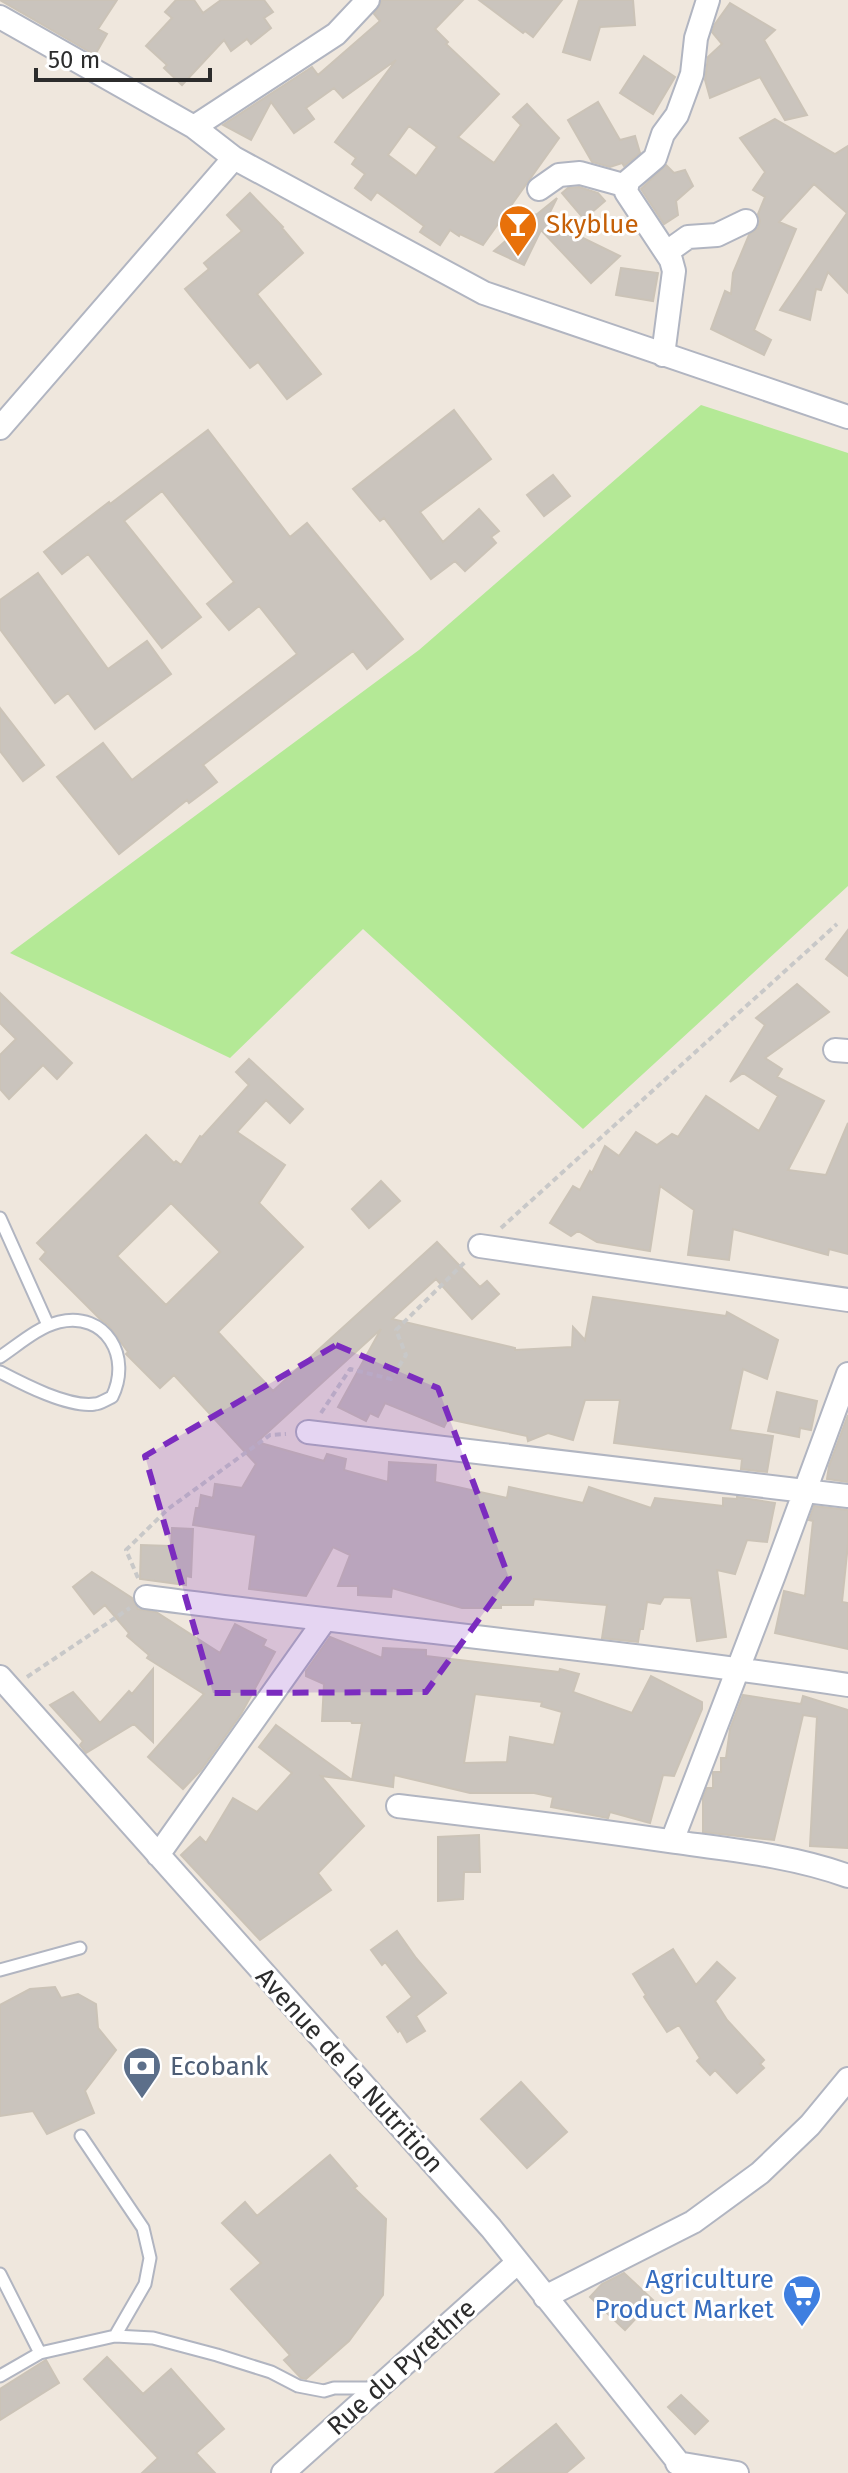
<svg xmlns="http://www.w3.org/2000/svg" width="848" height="2473" viewBox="0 0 848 2473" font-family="'Fira Sans',sans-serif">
<rect width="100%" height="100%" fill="#efe7dd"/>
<path fill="#b4e996" d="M701,405L848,453V886L583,1129L363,929L230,1058L10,953L419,650Z"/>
<path fill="#cac4bd" stroke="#cbc3b7" stroke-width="2" fill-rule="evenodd" d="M0,0H117L98,29L107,34L95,55Z
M176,0H194L203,13L221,0H264L273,12L264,18L271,28L251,44L247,39L231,51L224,40L182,85L164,68L167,65L146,46L172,18L165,12Z
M382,0H463L435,29L448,42L446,44L499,94L458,137L494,163L521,125L513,117L527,104L559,138L483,245L460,234L459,236L450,230L440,245L420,232L424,226L377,192L371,200L355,188L365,174L352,164L356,158L335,142L396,60L343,98L334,88L306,108L314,119L294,133L271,102L251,140L223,125L312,67L318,75L380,21L374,14ZM409,126L437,147L416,176L388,155Z
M479,0H562L533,37L525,31L523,33Z
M579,0H633L635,25L600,27L590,60L563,52Z
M730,3L775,30L764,40L807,115L785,120L760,77L710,98L705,80L708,57L722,44L712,32L715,24Z
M644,56L675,77L653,114L620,93Z
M598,102L620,140L635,136L640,153L624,166L622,163L610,167L592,162L568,120Z
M775,119L835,154L848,146V293L828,272L821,290L816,289L810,320L780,310L847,213L814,184L779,222L796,229L754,330L771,340L764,355L711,329L725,291L731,294L733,273L749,235L758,228L760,221L758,214L765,197L753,190L765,172L740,138Z
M666,165L674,173L685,170L693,186L676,201L678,215L664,224L641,189Z
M579,187L598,193L605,201L584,219L562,193L568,188Z
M250,193L283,227L282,228L303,253L257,294L321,374L287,399L258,362L250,368L185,289L209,269L204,263L242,231L227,215Z
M557,198L546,220L620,256L591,283L541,230L524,265L494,251L531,219L524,209L536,215Z
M621,268L658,273L653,301L616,295Z
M454,410L491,459L420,512L443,542L479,509L499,531L491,537L496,543L465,571L455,561L431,579L384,518L380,521L353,489Z
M208,430L290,537L307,523L403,639L367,669L353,651L203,765L217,782L189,803L187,800L119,854L57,777L103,743L132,780L297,654L259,606L229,630L207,604L234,582L162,491L124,521L201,617L162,648L88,554L62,574L44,552L109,502L110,504Z
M553,475L570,496L544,516L527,495Z
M38,573L108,669L147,641L171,674L95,729L68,693L55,703L0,629V600Z
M0,708L44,765L23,781L0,751Z
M848,930V976L826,959Z
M797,984L829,1012L765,1058L782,1069L777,1077L824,1101L788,1170L826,1175L848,1123V1254L829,1249L828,1255L733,1229L729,1260L688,1255L694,1210L660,1186L650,1251L597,1242L578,1231L571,1236L550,1223L573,1186L580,1190L590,1171L592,1173L605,1146L619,1156L636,1132L657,1145L672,1134L678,1137L706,1096L759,1131L778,1096L743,1073L730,1082L765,1025L756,1018Z
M0,993L72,1063L57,1079L43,1065L9,1099L0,1089V1055L16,1039L0,1023Z
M249,1059L303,1109L290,1123L266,1100L237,1132L285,1165L259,1203L303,1247L218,1332L273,1391L437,1242L480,1287L487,1281L499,1294L472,1319L436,1279L392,1319L515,1348V1350L572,1347L573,1327L585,1340L593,1297L726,1316L727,1312L778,1340L767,1379L743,1369L730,1430L773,1436L767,1472L741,1469L742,1459L614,1443L620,1400H585L573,1440L548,1433L528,1441L527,1436L448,1419L444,1427L385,1403L378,1417L370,1413L366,1421L338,1407L381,1329L257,1442L324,1461L327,1454L346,1459L344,1470L388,1482L389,1462L436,1465L435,1482L507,1498L509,1487L583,1503L589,1487L651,1508L655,1498L723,1506V1498L737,1499V1497L775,1503L767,1542L747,1540L735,1574L717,1570L726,1637L697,1641L691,1598L664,1597L660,1604L647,1602L643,1629H640L638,1642L602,1638L607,1605L534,1599L533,1605H501V1608H462L392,1588L391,1597L358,1595V1586H338L350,1555L333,1547L306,1596L249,1589L256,1535L193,1525L196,1508H199L201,1495L213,1498L215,1484L242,1488L256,1464L174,1375L160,1388L126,1354L128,1352L108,1325L100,1319L40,1259L46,1252L37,1243L146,1135L174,1163L176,1161L181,1165L200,1136L202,1137L249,1085L236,1072ZM171,1203L220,1252L166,1305L117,1256Z
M381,1181L400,1201L369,1228L352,1209Z
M777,1392L817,1401L811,1430L800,1428L799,1437L768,1431Z
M848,1415V1482L827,1479L829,1466Z
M814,1506L848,1510V1544L842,1602L848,1603V1649L775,1633L784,1591L805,1596L813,1521L809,1520Z
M172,1528L193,1529L191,1577L186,1576V1585L140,1579L141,1545L171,1546Z
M92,1572L132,1598L138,1609L156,1612L220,1653L235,1624L266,1640L263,1646L275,1652L241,1714L201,1770L183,1789L148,1757L204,1694L147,1658L149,1655L127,1636L129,1633L105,1605L94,1614L73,1587Z
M330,1637L382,1658L383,1648L426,1650V1656L559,1672L560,1669L579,1674L573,1692L632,1713L651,1676L702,1702V1709L674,1776L663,1775L650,1823L610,1812L608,1818L551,1807L553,1797L534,1793H470L394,1775L393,1787L352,1780L362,1723H352L351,1721H322L324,1684L306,1676V1671ZM475,1694L542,1702L541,1706L562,1712L554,1745L510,1737L507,1762L464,1763Z
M153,1669V1742L134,1724L86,1753L80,1745L83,1741L50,1705L73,1692L100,1723L129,1691L132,1694Z
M743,1695L801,1704L803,1696L848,1710V1848L810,1846L817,1717L803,1715L774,1840L703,1832V1798L707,1788H713V1772H721V1758H726L730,1729Z
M276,1725L352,1780L321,1776L364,1826L318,1873L331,1890L260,1940L181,1855L200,1837L206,1843L233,1798L257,1812L292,1773L259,1747Z
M479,1835L480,1872H464L463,1899L438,1901V1837Z
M397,1931L416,1958L446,1993L416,2016L425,2031L407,2042L400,2030L398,2032L387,2017L412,1997L385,1962L382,1965L371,1950Z
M673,1949L696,1985L717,1962L735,1978L715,2001L727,2020L764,2060L760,2064L764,2068L737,2093L715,2070L710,2075L697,2061L700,2058L679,2025L667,2032L644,1997L646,1995L633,1974Z
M55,1987L61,1998L78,1994L96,2004L98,2028L116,2050L85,2091L94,2113L47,2134L33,2111L0,2116V2005L30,1989Z
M521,2082L567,2132L527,2168L481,2119Z
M330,2155L357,2186L354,2188L386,2219L383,2295L349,2341L306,2379L301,2378L284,2360L290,2355L231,2289L261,2263L222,2223L245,2202L257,2216Z
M624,2273L653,2300L625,2330L590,2297L602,2284Z
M107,2357L143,2394L171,2369L224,2429L196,2453L215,2473H142L158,2458L84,2379Z
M46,2360L59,2383L0,2420V2389Z
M681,2395L708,2421L695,2434L668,2407Z
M556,2424L584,2458L566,2473H495Z"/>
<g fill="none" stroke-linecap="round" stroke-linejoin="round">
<defs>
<path id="lane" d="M0,1218L48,1325
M0,1357C18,1345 38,1327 59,1322C106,1311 132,1357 112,1397C107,1399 100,1404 95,1404C69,1408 23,1384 0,1372
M0,1970L80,1948
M81,2136L143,2228L150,2258L145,2284L115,2336
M0,2274L40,2353
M0,2376L40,2353L115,2336L153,2338L217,2355L271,2372L298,2386L324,2391L334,2388H374"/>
<path id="street" d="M0,17L194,127L234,158L484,293L848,417
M194,127L336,34L368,0
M539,189L559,175L580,173L627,186
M667,252L688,237L717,235L746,221
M663,355L674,271L671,260L626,192L628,181L655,158L663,134L677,115L692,74L696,38L708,0
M0,428L234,158
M835,1050L848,1051
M480,1246L848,1300
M308,1432L848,1496
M146,1597C380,1628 615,1650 848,1685
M0,1677L491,2228L687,2473
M398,1806C490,1817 583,1828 675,1842C733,1850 793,1856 848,1876
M672,1841L774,1575L848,1374
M158,1855L324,1621
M545,2297L693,2222L760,2173L810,2125L848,2079
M677,2463L737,2473
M283,2473L518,2262"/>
</defs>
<use href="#lane" stroke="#b1b5c1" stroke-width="15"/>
<use href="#street" stroke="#b1b5c1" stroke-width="26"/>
<path stroke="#c8c8c8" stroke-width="4" stroke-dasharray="6 4" stroke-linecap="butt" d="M501,1228L837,924
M321,1413L350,1369L391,1379L406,1355L396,1330L465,1262
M138,1578L126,1550L168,1509L270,1435L286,1434
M27,1677L130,1608"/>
<use href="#lane" stroke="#fff" stroke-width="11"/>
<use href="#street" stroke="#fff" stroke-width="22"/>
</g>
<path fill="#7b2cbf" fill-opacity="0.2" stroke="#7b2cbf" stroke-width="6" stroke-dasharray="16 10" stroke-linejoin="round" d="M336,1345L438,1388L509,1578L426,1692L213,1693L145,1456Z"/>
<defs>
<symbol id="bar-pin" viewBox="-11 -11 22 30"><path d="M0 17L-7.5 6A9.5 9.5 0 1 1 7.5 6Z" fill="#e8710a" stroke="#fff"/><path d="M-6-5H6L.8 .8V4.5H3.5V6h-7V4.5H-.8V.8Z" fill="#fff"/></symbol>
<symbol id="bank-pin" viewBox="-11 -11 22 30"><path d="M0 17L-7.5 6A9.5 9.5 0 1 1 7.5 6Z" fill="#5c6f8a" stroke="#fff"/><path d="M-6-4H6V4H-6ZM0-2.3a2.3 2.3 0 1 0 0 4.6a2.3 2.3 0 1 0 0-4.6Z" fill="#fff"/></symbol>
<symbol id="supermarket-pin" viewBox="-11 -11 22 30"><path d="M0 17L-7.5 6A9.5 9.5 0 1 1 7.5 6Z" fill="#3f7fe0" stroke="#fff"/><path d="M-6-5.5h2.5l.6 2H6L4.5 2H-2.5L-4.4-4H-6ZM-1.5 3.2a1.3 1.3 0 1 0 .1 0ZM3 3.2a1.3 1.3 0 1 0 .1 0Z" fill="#fff"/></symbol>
</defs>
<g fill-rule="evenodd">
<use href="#bar-pin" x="496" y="202" width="44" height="60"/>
<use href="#bank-pin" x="120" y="2044" width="44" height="60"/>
<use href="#supermarket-pin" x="780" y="2272" width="44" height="60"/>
</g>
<g text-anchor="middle" stroke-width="6" stroke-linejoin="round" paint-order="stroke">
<g font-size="26" fill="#c56008" stroke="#fff" text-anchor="start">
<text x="546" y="233">Skyblue</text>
</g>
<g font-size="26" fill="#4e5e75" stroke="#fff" text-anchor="start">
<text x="170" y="2075">Ecobank</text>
</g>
<g font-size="26" fill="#2c2c2c" stroke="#fff">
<text transform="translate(350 2070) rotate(48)" y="9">Avenue de la Nutrition</text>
<text transform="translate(401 2367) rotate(-42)" y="9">Rue du Pyrethre</text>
</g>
<g font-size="26" fill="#366cbe" stroke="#fff" text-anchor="end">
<text x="774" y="2288">Agriculture<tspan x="774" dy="30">Product Market</tspan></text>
</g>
</g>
<path d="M36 68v12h174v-12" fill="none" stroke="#2c2c2c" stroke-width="4"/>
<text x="48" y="68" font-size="24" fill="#2c2c2c" stroke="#ffffff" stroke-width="6" paint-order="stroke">50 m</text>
</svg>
